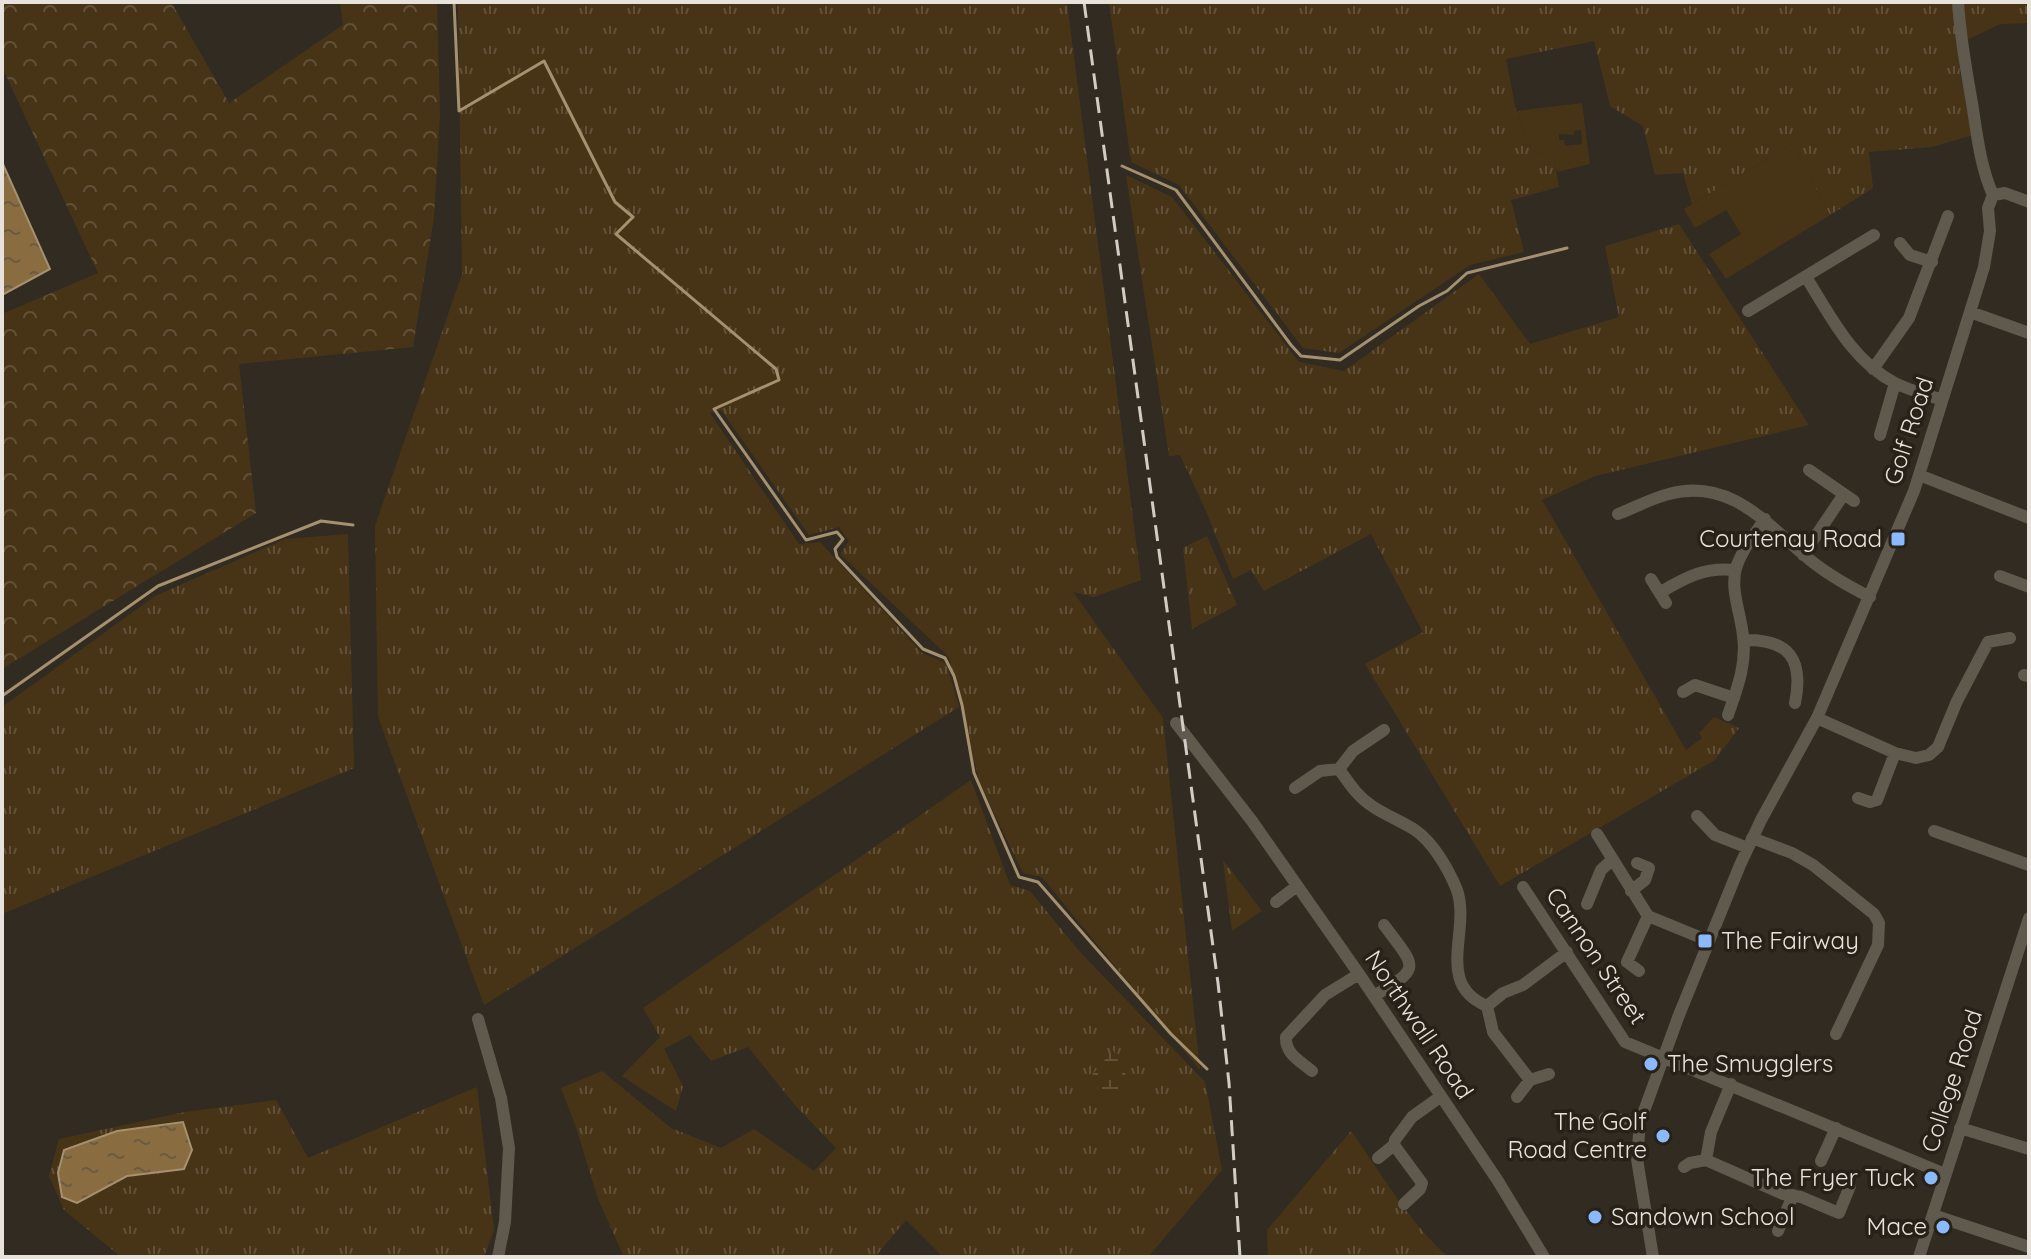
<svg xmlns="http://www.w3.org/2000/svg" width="2031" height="1259" viewBox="0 0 2031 1259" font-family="Quicksand,sans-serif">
<defs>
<pattern id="grass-tufts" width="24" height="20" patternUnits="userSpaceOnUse" patternTransform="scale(2)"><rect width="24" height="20" fill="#473417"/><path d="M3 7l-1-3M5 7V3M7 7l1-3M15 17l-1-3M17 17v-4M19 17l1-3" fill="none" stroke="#625138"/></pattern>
<pattern id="forest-crowns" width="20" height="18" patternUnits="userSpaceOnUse" patternTransform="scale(2)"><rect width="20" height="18" fill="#473417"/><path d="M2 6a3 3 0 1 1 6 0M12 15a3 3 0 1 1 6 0" fill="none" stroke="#625138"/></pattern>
<pattern id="wetland-marsh" width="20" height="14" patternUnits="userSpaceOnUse" patternTransform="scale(2)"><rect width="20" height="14" fill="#473417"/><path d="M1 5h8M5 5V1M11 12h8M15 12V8" fill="none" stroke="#625138"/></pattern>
<pattern id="water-ripples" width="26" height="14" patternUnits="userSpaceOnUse" patternTransform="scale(2)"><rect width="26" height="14" fill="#896d41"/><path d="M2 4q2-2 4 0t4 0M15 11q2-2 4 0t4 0" fill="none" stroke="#6a5b41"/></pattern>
</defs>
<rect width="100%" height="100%" fill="#312b21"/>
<path fill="url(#grass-tufts)" d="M458,2H1067L1141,580L1094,597L1073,592L1163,718L1200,1070L1042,877L1023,873L980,784L949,657L840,554L849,541L839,527L809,535L721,410L710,413L799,544L820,542L922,653L946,663L959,707L484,1005L378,717L375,526L462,274Z
M1109,2H1955L1960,74L1973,135L1932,147L1869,152L1873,188L1830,215L1792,144L1692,204L1683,173L1655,175L1643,126L1610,106L1594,41L1506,59L1516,111L1532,149L1554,159L1559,187L1511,200L1524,252L1470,265L1339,353L1303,348L1179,185L1131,162Z
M1962,2H2029V23L2000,24L1969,39L1965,35Z
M1126,175L1172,197L1299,362L1344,371L1479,274L1530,344L1619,317L1605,246L1679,224L1809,425L1595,476L1542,500L1686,750L1702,738L1699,733L1714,717L1739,728L1715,760L1500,886L1365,664L1423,632L1371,534L1264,591L1251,570L1233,579L1206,511L1180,455L1169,456Z
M348,534L354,768L2,914V707L155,596L285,539Z
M1207,536L1237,605L1192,629L1183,548Z
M971,780L1010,885L1030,891L1080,952L1205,1082L1222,1170L1148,1257H943L906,1220L875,1257H624L598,1199L576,1127L561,1088L602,1071L671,1128L721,1148L754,1129L814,1171L836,1148L794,1104L748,1047L711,1061L690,1035L664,1049L683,1086L676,1111L622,1076L660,1037L643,1008Z
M1223,860L1262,911L1232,931Z
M477,1087L494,1230L484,1257H121L64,1210L49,1176L59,1139L185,1112L276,1100L308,1158Z
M1351,1131C1381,1173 1409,1222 1448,1257H1268L1267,1230Z"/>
<path fill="url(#forest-crowns)" d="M2,2H171L229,103L343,25L340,2H437L440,114L434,217L413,347L239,364L256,513L2,669V314L98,273L2,67Z"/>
<path fill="url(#wetland-marsh)" d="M1113,1050L1125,1072L1129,1092L1109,1105L1086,1082Z"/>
<path fill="#473417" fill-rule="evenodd" d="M1582,103L1590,164L1557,172L1554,159L1532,149L1516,111ZM1581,130L1582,144L1565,146L1564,140H1559V134L1574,135V131Z
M1792,144L1830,215L1726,279L1709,254L1741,234L1726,210L1695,228L1684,209Z"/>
<path fill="url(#water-ripples)" stroke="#a59070" stroke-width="2" d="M2,162L50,269L2,295Z
M183,1122L192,1150L184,1169L127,1176L77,1203L62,1197L58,1173L64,1150L117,1131Z"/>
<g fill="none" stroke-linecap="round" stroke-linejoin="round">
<path stroke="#a59070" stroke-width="3" d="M454,2L459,111L544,61L615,202L633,217L616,234L776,369L779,380L714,409L806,540L837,532L843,539L835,549L837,557L923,649L945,658L954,676L962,705L974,773L1019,877L1038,882L1171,1034L1207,1069
M1122,166L1176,190L1291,345L1301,356L1340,360L1419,306L1447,291L1467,273L1567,248
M2,696L158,586L321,521L353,525"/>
<path stroke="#60594e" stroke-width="12" d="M1993,195L2005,193L2029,202
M1900,243L1910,255L1932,262
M1806,277C1830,315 1852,361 1895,383C1909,390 1927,395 1942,400
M1748,311L1874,235
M1970,312L2029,333
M1873,369L1909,318L1948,216
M1880,435L1895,383
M1809,470L1854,501
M1919,475L2029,518
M1618,514C1634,508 1652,498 1669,494C1728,478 1764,521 1803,554C1823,572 1846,585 1870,597
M1803,555L1844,494
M2000,576L2029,587
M1651,579L1666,603
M1661,592C1686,577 1705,567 1735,570
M1744,640C1789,639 1804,659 1795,703
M2024,675L2029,676
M1683,692L1695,685L1734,698
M1728,715C1737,689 1747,664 1743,636C1741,614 1730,590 1736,568C1742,550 1754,535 1765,519
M1817,718L1895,753L1916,758L1929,755L1938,747L1957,701L1988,642L2010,638
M1176,723L1252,821L1359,974L1498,1181L1544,1257
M1339,769L1353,751L1384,730
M1295,788L1320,771L1339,769C1349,783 1357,796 1372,806C1385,815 1401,821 1415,830C1433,842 1449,870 1457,890C1471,931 1434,984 1487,1006
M1858,798L1870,802L1877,800L1895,753
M1697,816L1715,835L1748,848
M1934,831L2029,865
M1597,834L1648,916L1709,941
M1752,838L1792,853L1813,865L1874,914L1879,923L1878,945L1836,1034
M1523,887L1625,1042L1945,1174
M1631,891L1645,880L1649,868L1637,863
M1276,902L1297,886
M1587,904L1601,870L1612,860
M1639,971L1627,962L1648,916
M1374,996C1422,967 1417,969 1384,925
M478,1019L501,1098L509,1148L505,1222L498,1257
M1312,1071C1300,1061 1285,1054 1286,1037L1325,995L1359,974
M1530,1080L1493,1032L1487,1006L1503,993L1523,985L1567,952
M1731,1084L1711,1132L1706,1160L1783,1194L1801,1197L1839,1213L1850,1186
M1517,1097L1530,1080L1549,1074
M1605,1118L1640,1122
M1960,1128L2029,1149
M1378,1158L1394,1145
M1821,1161L1836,1128
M1684,1167L1690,1163L1706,1160
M1404,1204L1420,1189L1422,1183L1394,1145L1395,1140L1412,1117L1440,1097
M1933,1215L2029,1247
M1778,1231L1793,1195
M1653,1257L1637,1159L1640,1122L1679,1015L1740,865L1761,820L1817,718L1914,491L1984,267L1990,231L1988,208L1993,195C1980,166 1977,134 1972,103C1966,69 1960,36 1958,2
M1919,1257L2029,918"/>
<path stroke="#d1ccc5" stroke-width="3" stroke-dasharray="16 8" stroke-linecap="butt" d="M1084,2L1218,983L1229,1083L1240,1257"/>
</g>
<g fill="#8bbafc" stroke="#272118" stroke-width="3">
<rect x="1890" y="531" width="16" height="16" rx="4"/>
<rect x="1697" y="933" width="16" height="16" rx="4"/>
<circle cx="1651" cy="1064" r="8"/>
<circle cx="1663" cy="1136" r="8"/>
<circle cx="1931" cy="1178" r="8"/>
<circle cx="1595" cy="1217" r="8"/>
<circle cx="1943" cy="1227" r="8"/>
</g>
<g text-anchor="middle" stroke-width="7" stroke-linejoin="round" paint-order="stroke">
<g font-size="24" fill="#e7e2dc" stroke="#272118">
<text transform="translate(1909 431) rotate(-72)" y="8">Golf Road</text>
<text transform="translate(1596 956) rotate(56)" y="8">Cannon Street</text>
<text transform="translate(1419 1025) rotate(56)" y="8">Northwall Road</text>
<text transform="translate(1952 1081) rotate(-72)" y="8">College Road</text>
</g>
<g font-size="24" fill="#e7e2dc" stroke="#272118" text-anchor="end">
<text x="1882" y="547">Courtenay Road</text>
<text x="1721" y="949" text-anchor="start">The Fairway</text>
<text x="1667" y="1072" text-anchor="start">The Smugglers</text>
<text x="1647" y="1130">The Golf<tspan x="1647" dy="28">Road Centre</tspan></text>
<text x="1915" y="1186">The Fryer Tuck</text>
<text x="1611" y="1225" text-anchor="start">Sandown School</text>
<text x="1927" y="1235">Mace</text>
</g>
</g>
<rect width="2031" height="1259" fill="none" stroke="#e7e2dc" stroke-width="8"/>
</svg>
